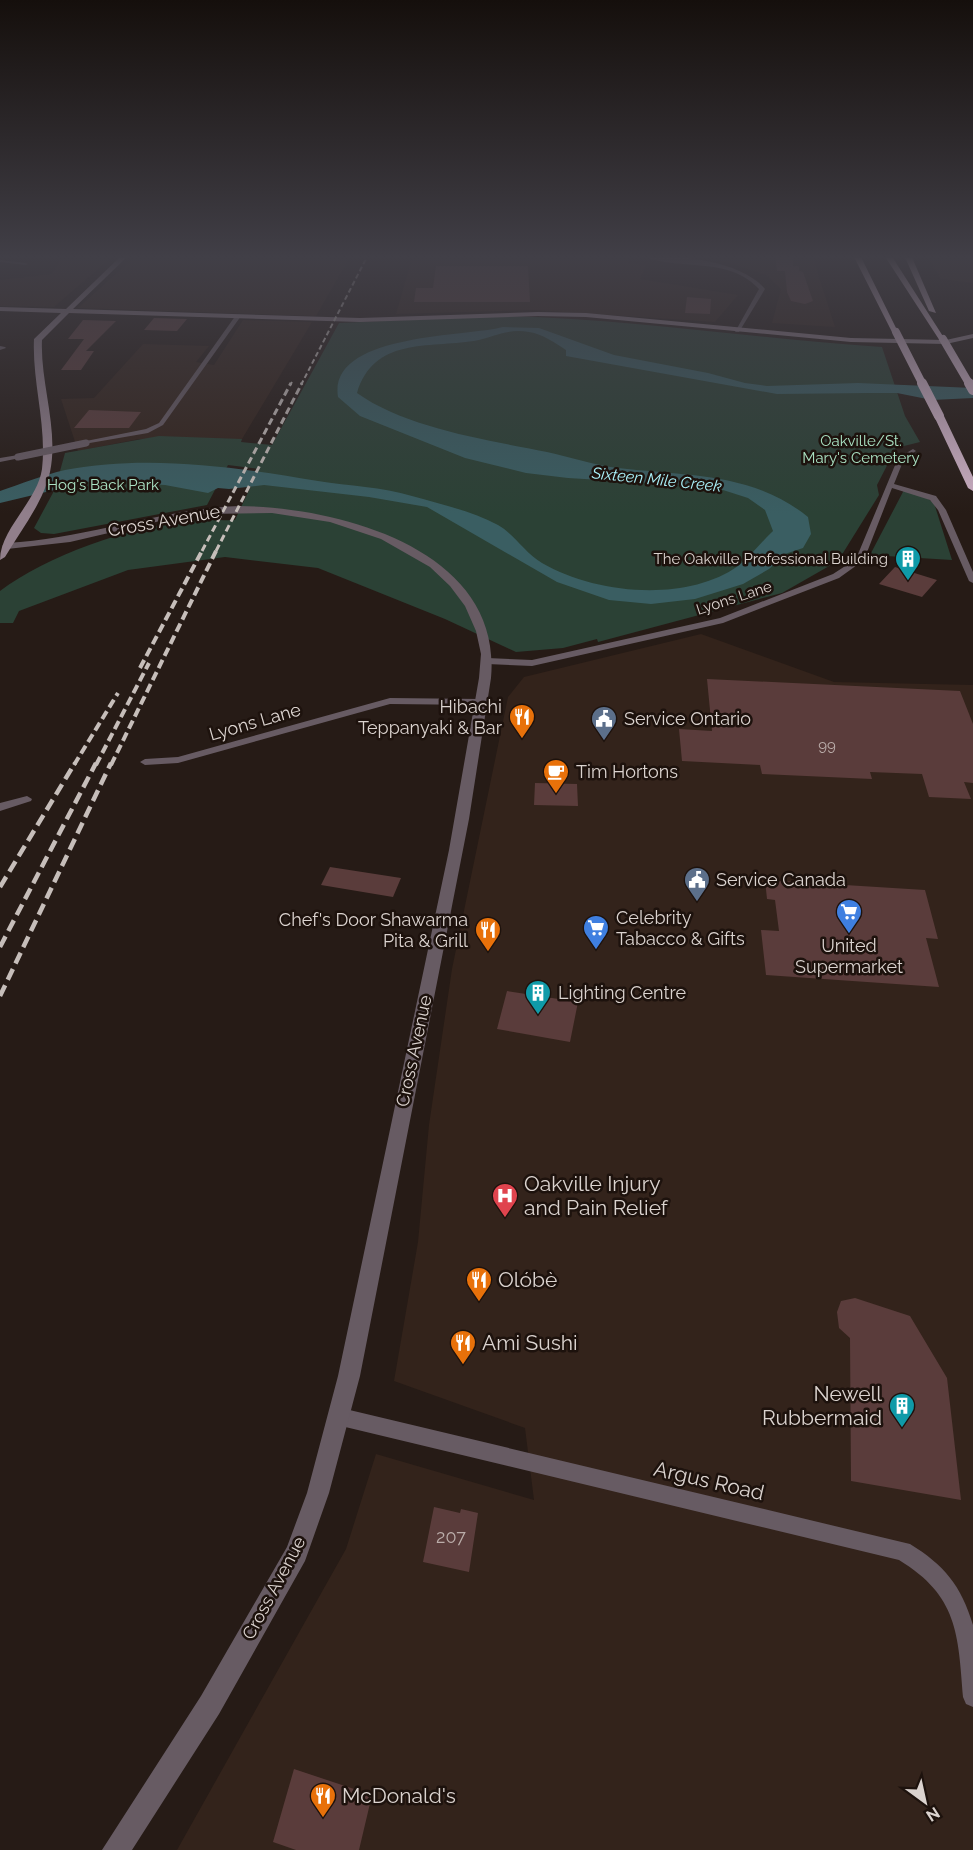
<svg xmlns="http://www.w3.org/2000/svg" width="973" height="1850" viewBox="0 0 973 1850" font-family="Raleway,sans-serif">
<rect width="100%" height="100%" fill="#261b16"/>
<path fill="#33231b" d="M63,255H114L54,307L0,306V280L52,274Z
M137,255H351L316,316L78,308Z
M413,255H627L628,263L646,265L640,279L738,295L715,322L535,310L396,314Z
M672,255H812L835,327L772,323L781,289L766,275L726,262Z
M926,255H973V283L941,279Z
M243,320L312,322L242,439H139L78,451L61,399L94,398L143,344L209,346L196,362L214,365Z
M701,634L834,682L973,685V1850H177L346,1549L376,1454L534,1500L525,1428L394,1381L418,1242L429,1125L452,969L508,697L524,677Z"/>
<path fill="#2b4135" d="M500,316C628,318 754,339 882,347L905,416L920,442L896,448L877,485L879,495L838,561L782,593L598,642L597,639L563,648L516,652L445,619L318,568L225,557L128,570L19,611L13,623H0V591C46,556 131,526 189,521C204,519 220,521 235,520L259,469L228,465L207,505L54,534L41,533L34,528L55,489L65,453L159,436L242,439L241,442L272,445L339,323Z
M904,490L921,494L934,503L952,560L870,555Z"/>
<path fill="#3a5e62" d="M503,327L539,328L614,355L708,373L745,383L767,386L858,383L973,388V398L932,400L897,393H869L777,394L566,356V350C555,343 543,334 529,332C508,328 494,337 474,341C428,348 374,337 357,393C406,428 487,440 547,452C570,457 594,465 618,468C685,476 753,472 808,517L811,534L803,548L785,554L769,569L743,584L695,599L651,604L609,600L557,582L427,507L369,497L264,485L229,489L218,488L208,493L165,485L92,481L0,503V491C21,484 43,475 65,470C148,454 236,467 318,481C349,486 382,487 412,496C440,504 472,511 498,525C514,534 525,553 542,563C595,594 686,603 738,566C751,556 761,542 773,531L765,510L748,498L723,490L699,486L568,478L526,473L465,458L360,416L338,397C328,333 466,337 503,327Z"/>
<path fill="#5a3c3b" d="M775,255L793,256V266H799V271L803,272L813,301L805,304L791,301L787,292L785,271H777Z
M436,266H528L530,302H414L416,288H433Z
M687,297L711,299L710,314L685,313Z
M154,318L187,319L177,331L144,330Z
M83,320L116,321L86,351H94L81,370H61L84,339H68Z
M89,410L141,412L129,428H74Z
M895,567L937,580L922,597L879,584Z
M707,679L960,691L973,724V783L964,782L971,799L929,797L922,774L870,772L872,779L762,774L760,765L682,761L679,729L712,731Z
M535,783L577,784L578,806L534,805Z
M330,867L401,878L393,897L321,885Z
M765,880L925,890L938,939L926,938L939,987L766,975L761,930L779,931L775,900L767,899Z
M507,991L578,1002L570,1042L497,1029Z
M855,1298L910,1316L947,1378L961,1500L851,1481L850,1338L839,1328L837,1312L841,1301Z
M434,1507L460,1513L461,1509L478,1513L469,1572L423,1562Z
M294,1769L372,1795L359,1850H296L273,1842Z"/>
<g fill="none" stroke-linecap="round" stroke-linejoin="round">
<path fill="#675b63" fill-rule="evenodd" d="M0,260L26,263L28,264L26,265L0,262Z
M236,315L241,316L163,425L148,433L84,444V442L86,441L146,429L159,423Z
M0,346L5,347L6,348L0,350Z
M913,449L916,451L904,459L894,484L936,496L946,510L973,572V583L969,581L938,510L930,500L892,488L864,560L839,578L723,623L532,666L487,664L482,661L487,658L532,660L720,618L833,574L856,559L898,458Z
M18,455L20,456V458L0,462V458Z
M390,698L480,699L485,702L480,705L390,704L178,763L145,765L140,762L145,759L178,757Z
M27,796L32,799L31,801L0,811V803Z
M337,1407L910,1544C944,1565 961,1585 973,1625V1707L966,1704L963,1697C958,1634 958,1596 899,1560L337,1425L331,1422L328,1416L331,1410Z"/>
<path fill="#675b63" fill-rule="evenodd" d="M640,255C677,255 741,260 765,289L739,332H735L759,289C728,255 678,272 640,255Z
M239,506C338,507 503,549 491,678L469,819L360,1376L329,1493L305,1561L219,1714L132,1850H102L201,1696L287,1547L307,1493L338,1376L449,850L479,678L481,654L476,631L465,606L450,586L430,567L381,539L330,522L272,513L206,514L173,518L70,542L7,549L2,546L7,543C86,539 160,509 239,506Z"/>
<path fill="#917f8b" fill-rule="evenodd" d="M122,255H129L73,309L360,318L538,312L586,313L851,338L946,340L973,334V338L946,344L851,342L586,317L538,316L360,322L69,313L42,340C40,383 59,429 50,472C43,503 21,530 5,557L0,560C0,529 37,502 42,469C47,425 32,382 34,339L61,313L0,311V307L66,309Z"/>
<path fill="#cfb2c6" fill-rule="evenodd" d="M853,255H860L899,334L892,332Z
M884,255H891L946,341H940Z
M904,255H911L936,313L929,311Z
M939,413L944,416L973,477V491L968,488L934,416Z"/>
<path stroke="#c6beba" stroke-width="2" stroke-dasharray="5 3" stroke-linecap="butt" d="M290,385L292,382
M301,385L368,255"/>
<path stroke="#c6beba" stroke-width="3" stroke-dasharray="7 4" stroke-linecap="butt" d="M202,551L291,383
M216,551L302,383"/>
<path stroke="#c6beba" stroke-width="4" stroke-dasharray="9 4.5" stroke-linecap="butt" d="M140,668L203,549
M74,765L118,693
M96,765L149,663
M111,765L217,549"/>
<path stroke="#c6beba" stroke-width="4.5" stroke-dasharray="12 6" stroke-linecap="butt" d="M0,887L75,763
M0,947L96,763
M0,996L111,763"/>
<path stroke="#675b63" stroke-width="7" d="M18,457L86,443"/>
<path stroke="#cfb2c6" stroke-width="8" d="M896,332L923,385
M943,339L970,385"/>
<path stroke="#cfb2c6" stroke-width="10" d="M922,383L939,416
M969,383L973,390"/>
</g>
<linearGradient id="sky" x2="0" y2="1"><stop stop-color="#150f0c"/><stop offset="0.5" stop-color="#413f47"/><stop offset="1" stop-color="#413f47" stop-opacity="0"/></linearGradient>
<rect width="973" height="514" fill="url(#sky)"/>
<defs>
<symbol id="building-pin" viewBox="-11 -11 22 30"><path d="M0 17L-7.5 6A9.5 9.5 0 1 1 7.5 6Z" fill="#0f9aa8" stroke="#1d120d"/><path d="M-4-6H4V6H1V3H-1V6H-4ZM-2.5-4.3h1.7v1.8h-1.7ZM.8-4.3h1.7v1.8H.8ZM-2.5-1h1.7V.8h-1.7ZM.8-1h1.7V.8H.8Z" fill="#fff"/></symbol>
<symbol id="restaurant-pin" viewBox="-11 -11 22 30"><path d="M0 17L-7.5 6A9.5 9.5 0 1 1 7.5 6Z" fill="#e8710a" stroke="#1d120d"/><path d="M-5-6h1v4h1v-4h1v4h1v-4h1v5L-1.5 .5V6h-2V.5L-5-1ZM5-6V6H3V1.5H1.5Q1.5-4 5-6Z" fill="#fff"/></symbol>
<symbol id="civic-pin" viewBox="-11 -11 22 30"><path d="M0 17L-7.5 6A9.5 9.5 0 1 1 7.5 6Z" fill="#5c6f8a" stroke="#1d120d"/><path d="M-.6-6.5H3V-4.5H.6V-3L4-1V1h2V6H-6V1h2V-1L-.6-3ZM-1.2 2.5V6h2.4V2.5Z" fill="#fff"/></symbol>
<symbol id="cafe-pin" viewBox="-11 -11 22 30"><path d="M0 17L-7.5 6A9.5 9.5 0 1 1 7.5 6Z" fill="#e8710a" stroke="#1d120d"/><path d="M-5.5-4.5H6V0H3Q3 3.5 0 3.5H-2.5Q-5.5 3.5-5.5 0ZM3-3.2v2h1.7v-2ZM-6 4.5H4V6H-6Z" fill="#fff"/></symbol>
<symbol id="supermarket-pin" viewBox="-11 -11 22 30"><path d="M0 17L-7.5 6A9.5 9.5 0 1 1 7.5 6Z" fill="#3f7fe0" stroke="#1d120d"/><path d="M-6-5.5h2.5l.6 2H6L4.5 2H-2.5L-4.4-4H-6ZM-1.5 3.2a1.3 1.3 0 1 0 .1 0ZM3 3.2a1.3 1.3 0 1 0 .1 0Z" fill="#fff"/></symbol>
<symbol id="hospital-pin" viewBox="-11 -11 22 30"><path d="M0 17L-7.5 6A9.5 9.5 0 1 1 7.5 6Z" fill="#e0444e" stroke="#1d120d"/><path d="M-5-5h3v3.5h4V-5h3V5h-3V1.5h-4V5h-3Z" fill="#fff"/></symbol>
</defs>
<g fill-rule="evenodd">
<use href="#building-pin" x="893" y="544" width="30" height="40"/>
<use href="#restaurant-pin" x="507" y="702" width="30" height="40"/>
<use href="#civic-pin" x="589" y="704" width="30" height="40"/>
<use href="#cafe-pin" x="541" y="757" width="30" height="40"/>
<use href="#civic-pin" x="682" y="865" width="30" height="40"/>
<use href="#supermarket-pin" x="834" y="897" width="30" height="40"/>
<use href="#supermarket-pin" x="581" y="913" width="30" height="40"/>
<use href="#restaurant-pin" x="473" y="915" width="30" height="40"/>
<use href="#building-pin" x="523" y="978" width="30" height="40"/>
<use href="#hospital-pin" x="490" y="1181" width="30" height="40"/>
<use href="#restaurant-pin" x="464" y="1265" width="30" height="40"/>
<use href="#restaurant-pin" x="448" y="1328" width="30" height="40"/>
<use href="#building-pin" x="887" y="1391" width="30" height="40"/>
<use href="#restaurant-pin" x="308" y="1781" width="30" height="40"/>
</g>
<g text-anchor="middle" stroke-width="5" stroke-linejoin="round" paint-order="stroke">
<g font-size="15" fill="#aae2c3" stroke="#1d120d">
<text x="861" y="446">Oakville/St.<tspan x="861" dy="17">Mary's Cemetery</tspan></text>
<text x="103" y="490">Hog's Back Park</text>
</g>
<g font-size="15" fill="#dbd3cf" stroke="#1d120d" text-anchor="end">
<text x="888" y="564">The Oakville Professional Building</text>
</g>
<g font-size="15" fill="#dbd3cf" stroke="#1d120d">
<text transform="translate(734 598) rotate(-18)" y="5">Lyons Lane</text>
</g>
<g font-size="15" fill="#bbadaa">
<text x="827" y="751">99</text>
</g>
<g font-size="16" font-style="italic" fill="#abf3fb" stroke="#1d120d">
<text transform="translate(657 479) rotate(6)" y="6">Sixteen Mile Creek</text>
</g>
<g font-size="18" fill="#dbd3cf" stroke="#1d120d">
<text transform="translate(164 521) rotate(-10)" y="6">Cross Avenue</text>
<text transform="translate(255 722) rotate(-16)" y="6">Lyons Lane</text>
<text transform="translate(414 1051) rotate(-78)" y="6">Cross Avenue</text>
<text transform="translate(274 1588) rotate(-62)" y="6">Cross Avenue</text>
</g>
<g font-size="18" fill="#dbd3cf" stroke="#1d120d" text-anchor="start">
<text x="502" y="713" text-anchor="end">Hibachi<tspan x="502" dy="21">Teppanyaki &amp; Bar</tspan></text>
<text x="624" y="725">Service Ontario</text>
<text x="576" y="778">Tim Hortons</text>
<text x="716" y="886">Service Canada</text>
<text x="616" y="924">Celebrity<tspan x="616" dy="21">Tabacco &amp; Gifts</tspan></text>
<text x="468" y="926" text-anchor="end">Chef's Door Shawarma<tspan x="468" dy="21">Pita &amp; Grill</tspan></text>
<text x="849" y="952" text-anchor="middle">United<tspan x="849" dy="21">Supermarket</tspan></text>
<text x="558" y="999">Lighting Centre</text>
</g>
<g font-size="18" fill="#bbadaa">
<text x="451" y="1543">207</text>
</g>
<g font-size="21" fill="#dbd3cf" stroke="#1d120d" text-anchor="start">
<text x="524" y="1191">Oakville Injury<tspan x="524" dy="24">and Pain Relief</tspan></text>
<text x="498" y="1287">Olóbè</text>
<text x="482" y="1350">Ami Sushi</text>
<text x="882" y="1401" text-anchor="end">Newell<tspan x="882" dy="24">Rubbermaid</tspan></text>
<text x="342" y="1803">McDonald's</text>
</g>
<g font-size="21" fill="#dbd3cf" stroke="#1d120d">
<text transform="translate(709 1481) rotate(13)" y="7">Argus Road</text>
</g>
</g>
<g transform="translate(925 1802) rotate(147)" stroke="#1d120d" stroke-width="4.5" paint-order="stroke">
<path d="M0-4.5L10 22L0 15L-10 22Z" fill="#dbd3cf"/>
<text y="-9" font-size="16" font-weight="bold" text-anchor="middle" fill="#dbd3cf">N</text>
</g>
</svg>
